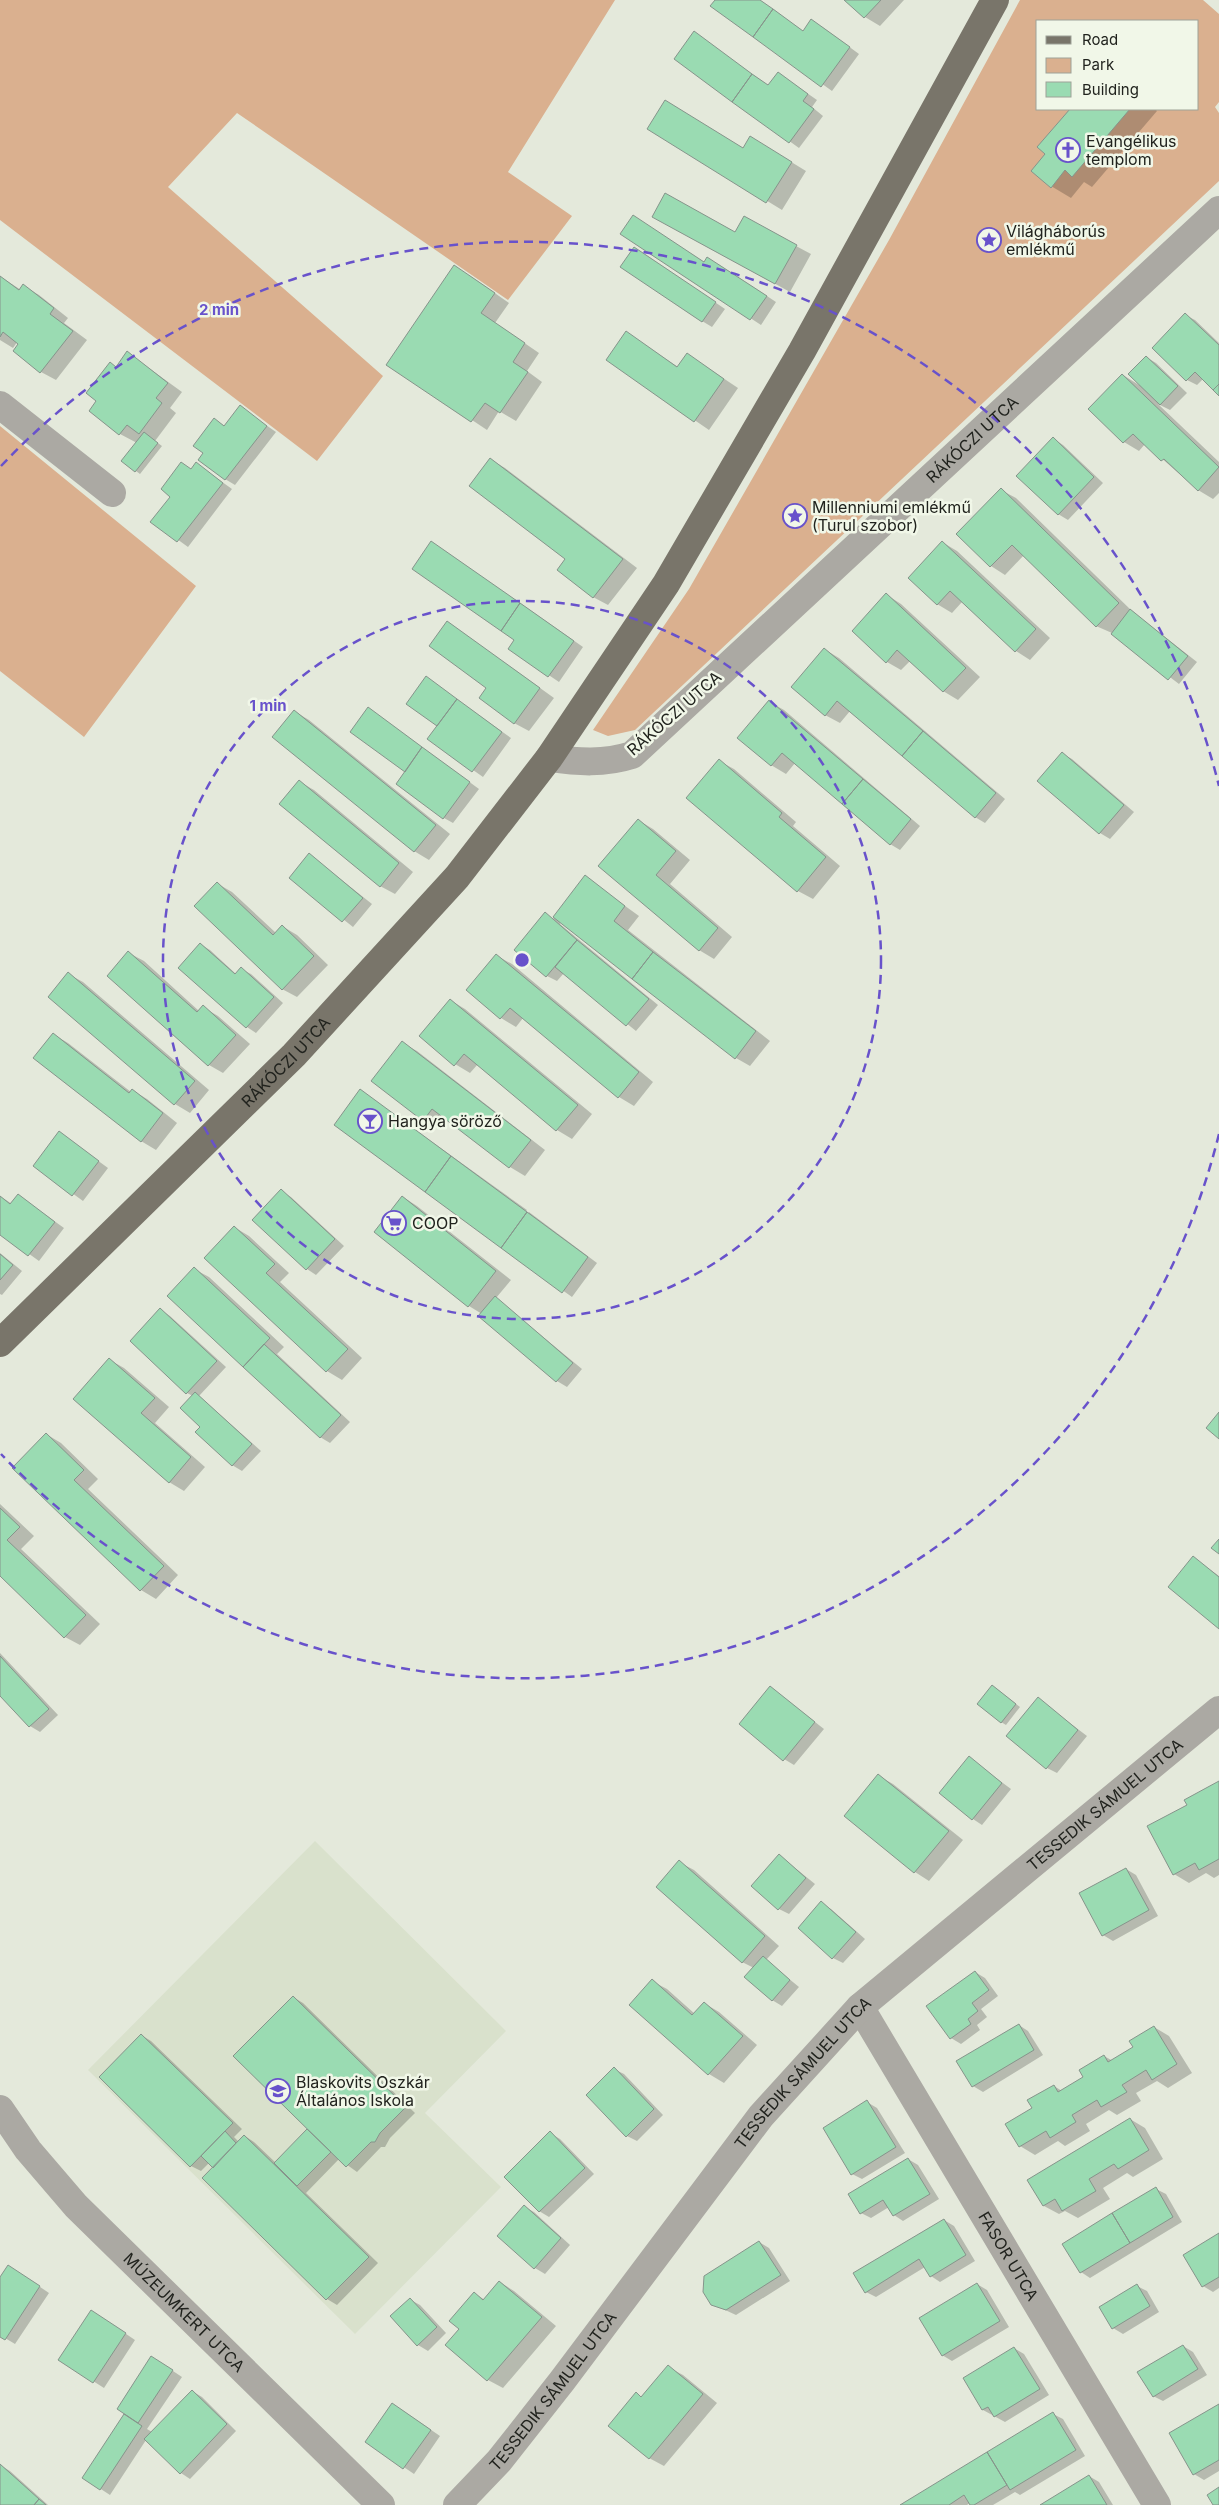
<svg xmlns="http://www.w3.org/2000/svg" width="1219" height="2505" viewBox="0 0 1219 2505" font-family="Inter,sans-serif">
<rect width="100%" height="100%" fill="#e4e9db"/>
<path fill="#d9e1cc" d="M315,1841L506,2031L425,2113L501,2187L355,2334L88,2070Z"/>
<path fill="#dab08f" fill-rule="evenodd" d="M0,0H615L508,172L572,216L508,300L237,113L168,187L383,376L317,461L0,220Z
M1020,0H1203L1219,14V102L1215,107L1219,113V181L635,730L608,736L593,730L689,589L889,240ZM1038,21H1198V109H1038Z
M0,426L196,586L84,737L0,671Z"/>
<path fill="#0003" d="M716,0H760L804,32L821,26L859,54L832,91L712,5Z
M846,0H904L880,26L865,17Z
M694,33L769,86L778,73L817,100L812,107L823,116L799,148L675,59Z
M1071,109H1155L1157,111L1092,187L1084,182L1071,198L1051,186L1047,153L1039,147Z
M649,129L743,149L765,146L806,171L782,210Z
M668,225L796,246L811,254L790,292Z
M622,234L705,264H718L776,302L761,325Z
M644,254L725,309L712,327L702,321Z
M469,275L509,303L495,323L539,353L527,371L542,382L516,421L499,411L487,430L388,364Z
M1,277L21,290L24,286L39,295L68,318L64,323L87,340L56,380L41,372L20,338L13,348L0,340Z
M1185,315L1195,320L1219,343V394L1203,379L1197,385L1187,380Z
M627,333L678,367L687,354L738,388L709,430L607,360Z
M128,353L182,392L170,408L176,413L155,441L162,446L140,474L136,471L137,443L120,434L90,411Z
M1146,357L1156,363L1187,393L1170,410L1158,404L1219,462V493L1213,499L1198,490L1145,444L1139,451L1124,442L1090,409L1123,375L1139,385Z
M240,407L276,432L235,485L225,479L204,453L215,420L225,426Z
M1054,439L1063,445L1103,483L1068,520L1058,514Z
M490,459L505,468L637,568L608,605L593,597L567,559Z
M182,464L192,470L197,464L232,489L188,547L152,521L172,497Z
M1001,490L1016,498L1133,612L1197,662L1179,684L1112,633L1096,626L1024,555L1005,575L991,566Z
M942,542L957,551L1050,638L1030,660L1016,651L962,602L952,613L937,604Z
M442,549L583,647L559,682L510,649L516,640Z
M887,595L901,604L980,677L958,700L943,691L910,661L901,670L887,662Z
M448,622L554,698L529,731L514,723Z
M824,649L839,658L1005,799L985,823L975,817L850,711L840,723L825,715Z
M426,678L511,738L483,777L429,739L439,726Z
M770,702L784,710L920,826L900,850L890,844L795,763L786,774L771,765Z
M294,711L309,720L450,834L429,860L414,851Z
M378,715L479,789L453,823L444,818L406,771Z
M1063,754L1072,759L1134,812L1110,839L1100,833L1039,781Z
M719,761L734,769L796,822L793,826L840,866L813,899L798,891Z
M300,782L314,790L413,872L395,894L380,886Z
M638,820L653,829L690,860L670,884L732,937L714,959L699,950L600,866Z
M310,855L372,904L353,927L291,878Z
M585,877L639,916L628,930L770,1041L750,1066L736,1058L561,922L560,924L658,1005L636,1031L564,973L557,981L547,976L545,914L553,919Z
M218,884L232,892L276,933L282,926L297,935L328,965L297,997L282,989Z
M200,944L210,950L236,974L241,969L251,974L283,1003L256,1033L247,1027L180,968Z
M129,953L144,961L199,1011L203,1007L218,1016L250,1044L223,1073L209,1065Z
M497,956L512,964L653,1082L634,1106L619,1097L523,1018L516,1027L501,1018L468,990Z
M68,974L83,982L209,1090L190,1113L175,1104L49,996Z
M450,1000L465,1009L592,1114L572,1139L557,1130L478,1064L470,1073L455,1064Z
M53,1034L68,1043L131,1092L132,1090L147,1099L177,1123L156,1150L141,1141Z
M402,1043L417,1051L545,1150L525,1176L510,1167L446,1118L438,1128L424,1120Z
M361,1091L527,1210L500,1246Z
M60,1133L108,1168L83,1201L35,1166Z
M281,1191L291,1197L344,1246L316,1275L307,1269Z
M18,1195L64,1228L39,1261L0,1233V1196L12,1204Z
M403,1197L417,1206L511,1280L496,1298L582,1369L567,1387L557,1381L480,1316L482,1314L469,1306L376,1232Z
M529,1212L597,1263L572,1297L502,1247Z
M234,1227L249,1236L289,1273L280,1282L362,1358L342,1380L327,1371L206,1258Z
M0,1253L22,1271L2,1295L0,1294Z
M194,1269L209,1277L284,1347L277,1354L350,1422L330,1443L320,1437Z
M161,1310L170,1316L226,1367L199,1396L261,1451L242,1471L232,1465L202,1427L193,1396L187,1393Z
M110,1360L124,1368L169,1407L155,1423L205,1467L184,1491L169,1482Z
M46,1434L61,1443L98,1479L88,1489L178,1575L156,1599L141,1590Z
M0,1504L34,1536L21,1549L100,1624L80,1645L65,1637L0,1574Z
M1194,1558L1219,1576V1627Z
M0,1653L58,1715L40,1732L30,1726L0,1694Z
M993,1686L1020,1707L1006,1725L1001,1722Z
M770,1687L824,1729L794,1765L784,1759Z
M1038,1699L1087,1736L1057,1773L1047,1768Z
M969,1758L1011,1789L982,1825L973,1819Z
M879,1776L893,1784L963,1840L929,1881L915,1872Z
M1219,1783V1875L1214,1878L1206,1873L1189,1883L1174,1874L1188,1805Z
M779,1855L815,1884L789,1914L779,1909Z
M679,1862L694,1870L779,1946L766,1960L799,1987L782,2006L772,2000L754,1968L742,1962Z
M1126,1869L1136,1875L1158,1916L1113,1941L1103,1935Z
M821,1903L831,1909L865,1939L843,1963L833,1958Z
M975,1972L985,1978L998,1996L981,2009L987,2017L977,2025L980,2030L961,2044L951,2038L928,2006Z
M652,1981L667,1989L695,2014L704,2003L719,2012L757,2045L724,2083L709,2074L631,2005Z
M293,1997L303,2003L415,2113L390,2138L385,2147H381L357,2172L339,2159L306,2193L378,2263L337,2305L327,2299L204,2178L214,2168L209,2163L201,2171L191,2166L141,2035L151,2041L242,2129L234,2137L239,2142L245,2136L254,2142L276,2163L309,2129Z
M1019,2025L1028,2031L1043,2055L983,2092L973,2086Z
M1154,2027L1169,2036L1192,2073L1168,2088L1157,2081L1136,2093L1141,2101L1117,2115L1109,2110L1086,2124L1090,2131L1065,2146L1058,2141L1035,2155L1020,2146L1033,2109L1054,2086L1062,2091L1085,2078L1104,2056L1113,2061L1134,2048Z
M614,2069L624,2074L663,2115L637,2141L627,2136Z
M867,2102L877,2108L905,2153L862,2179L852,2174Z
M1130,2119L1145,2128L1163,2159L1133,2177L1127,2173L1103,2188L1110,2199L1078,2218L1065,2211L1059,2214L1044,2206L1029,2181Z
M550,2133L560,2139L594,2174L549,2217L539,2211Z
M908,2159L918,2165L939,2199L903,2221L894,2215L889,2207L871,2218L861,2213Z
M1156,2189L1166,2194L1182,2222L1090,2278L1081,2272Z
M525,2207L534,2212L570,2245L545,2274L535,2268L498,2236Z
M944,2220L954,2226L975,2261L940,2282L931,2276L925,2267L876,2297L866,2292Z
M1219,2234V2288L1213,2292L1203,2286Z
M759,2242L769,2248L790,2281L736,2315L712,2304Z
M18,2272L49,2293L15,2344L0,2335V2279Z
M500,2282L514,2291L556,2326L503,2388L488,2380L447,2345L461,2329L474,2293L485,2300Z
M977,2284L987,2290L1009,2327L952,2361L942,2355Z
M1137,2286L1147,2291L1159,2312L1123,2334L1113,2328Z
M411,2300L420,2305L446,2333L428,2351L418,2345L392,2317Z
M101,2317L135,2340L104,2388L60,2360Z
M1183,2346L1193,2352L1207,2375L1163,2401L1153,2396Z
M1014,2348L1024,2354L1049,2395L1005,2422L983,2410L965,2379Z
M161,2363L182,2377L147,2429L152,2432L192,2391L202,2397L236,2431L190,2479L181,2473L146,2440L110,2495L84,2478Z
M668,2367L683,2375L717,2403L664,2466L649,2458L636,2394L642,2398Z
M1219,2405V2471L1204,2480L1194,2474Z
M402,2410L440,2436L414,2474L367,2442Z
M1053,2414L1063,2419L1085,2456L1020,2495L1015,2492L993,2505H972L970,2503L967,2505H902Z
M0,2465L10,2471L48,2505H0Z
M1089,2476L1099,2482L1113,2505H1042Z"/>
<path fill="#9adbb2" stroke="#86948b" d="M715,0H760L773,9L753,37L710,6Z
M844,0H881L864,18Z
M773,9L803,31L811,19L850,47L821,87L753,37Z
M694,31L752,74L732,102L674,59Z
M778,72L808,94L803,101L814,109L789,143L732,102L752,74L768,85Z
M665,100L743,148L750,136L792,162L766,203L647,129Z
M1070,109H1130L1072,177L1065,170L1051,188L1031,171L1045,154L1037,147Z
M665,193L735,232L744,216L797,245L775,284L652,217Z
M633,215L704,262L707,257L767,296L750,320L620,234Z
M634,247L716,302L702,322L620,267Z
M454,265L495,293L481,313L525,343L513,362L528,372L500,413L485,403L471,422L386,365Z
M0,276L19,290L23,284L54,308L50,314L73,331L40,373L13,351L18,344L3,332L0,337Z
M1185,313L1219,345V384L1213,390L1195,372L1186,381L1152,348Z
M626,331L677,367L687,353L724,379L694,422L606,360Z
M127,351L168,383L156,398L162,403L139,434L127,425L119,435L89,411L96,401L86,393L110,362L116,367Z
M1146,356L1178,386L1160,405L1128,374Z
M1122,374L1219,467L1198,491L1164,459L1161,461L1133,434L1123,443L1088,409Z
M1219,384V396L1213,390Z
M240,405L267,426L225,480L198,460L203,453L193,446L214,418L224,426Z
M144,432L158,443L135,472L121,461Z
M1053,437L1094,477L1058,515L1016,476Z
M490,458L623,559L593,598L557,570L565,559L469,486Z
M181,462L191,469L196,462L223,483L177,542L150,522L170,497L161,489Z
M1001,488L1119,603L1096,627L1012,545L990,567L956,534Z
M431,541L520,603L501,631L412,569Z
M942,541L1036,629L1015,652L950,591L937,605L908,578Z
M886,593L966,668L943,692L897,650L886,663L852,631Z
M520,603L574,641L548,677L508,649L514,640L501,631Z
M1130,609L1188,656L1168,680L1111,634Z
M447,621L540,688L514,724L479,698L486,688L429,646Z
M824,648L923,731L902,756L837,701L825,716L791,687Z
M426,676L457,699L437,726L406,704Z
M457,699L502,732L472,772L427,739Z
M769,700L863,779L842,804L782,753L771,766L737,738Z
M368,707L422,747L405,772L350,732Z
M294,710L436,825L414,852L272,737Z
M923,731L996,793L975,818L902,756Z
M422,747L470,782L443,819L396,784Z
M1062,752L1124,805L1099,834L1037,781Z
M719,759L782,813L779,817L826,857L797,892L686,798Z
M863,779L911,819L890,845L842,804Z
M299,780L399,863L380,887L279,804Z
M638,819L676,851L656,875L718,928L699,951L598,866Z
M309,853L363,898L342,922L289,878Z
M585,875L625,906L614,921L653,952L632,979L553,917Z
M217,882L273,935L282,925L314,956L282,990L194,906Z
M545,912L577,940L546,977L514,950Z
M577,940L649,999L626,1026L555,967Z
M200,943L235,974L241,967L274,997L246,1028L178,968Z
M128,951L197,1012L203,1005L236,1035L208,1066L107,976Z
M653,952L756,1031L735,1059L632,979Z
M496,954L639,1072L618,1098L510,1008L500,1019L466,990Z
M68,972L195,1081L174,1105L48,997Z
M450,999L578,1105L556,1131L464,1054L454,1066L419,1036Z
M53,1033L129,1093L132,1089L163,1113L141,1142L33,1058Z
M402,1041L531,1140L509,1168L432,1109L423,1121L371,1081Z
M360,1089L451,1156L425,1192L334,1125Z
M59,1131L99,1161L72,1196L33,1166Z
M451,1156L527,1212L501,1248L425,1192Z
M281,1189L335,1239L306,1270L252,1220Z
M18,1194L55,1222L28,1256L0,1235V1196L10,1204Z
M402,1196L496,1271L468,1307L374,1232Z
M527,1212L588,1257L562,1293L501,1248Z
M234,1226L275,1264L266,1273L348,1349L326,1372L204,1258Z
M0,1254L13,1265L0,1280Z
M194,1267L270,1338L243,1367L167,1296Z
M495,1296L573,1363L556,1382L478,1316Z
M160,1308L217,1361L186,1394L130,1341Z
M264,1344L341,1415L320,1438L243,1367Z
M109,1358L155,1398L141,1413L191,1457L169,1483L73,1399Z
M195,1392L252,1444L232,1466L195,1432L200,1427L180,1408Z
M1219,1412V1439L1206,1428Z
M46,1433L84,1470L74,1480L164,1566L140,1591L12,1468Z
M0,1508L20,1527L7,1540L86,1615L64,1638L0,1576Z
M1219,1539V1554L1211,1548Z
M1193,1556L1219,1577V1629L1168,1587Z
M0,1656L49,1709L29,1727L0,1696Z
M992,1685L1016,1704L1001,1723L977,1704Z
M770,1686L815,1722L783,1761L739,1724Z
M1038,1697L1078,1730L1046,1769L1006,1736Z
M969,1756L1002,1783L972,1820L939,1793Z
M878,1774L949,1831L914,1873L844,1816Z
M1219,1781V1859L1199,1870L1195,1863L1173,1875L1147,1826L1187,1805L1184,1800Z
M779,1854L806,1878L778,1910L751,1886Z
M679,1860L765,1936L742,1963L656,1887Z
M1126,1868L1149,1910L1102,1936L1079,1893Z
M821,1901L856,1932L832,1959L798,1928Z
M763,1956L790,1980L772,2001L744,1977Z
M975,1971L989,1990L972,2003L978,2011L968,2019L971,2024L950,2039L926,2006Z
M652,1979L692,2015L704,2002L743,2036L708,2075L629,2005Z
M293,1996L406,2107L380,2133L375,2142H371L346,2167L233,2056Z
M1019,2024L1034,2050L972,2087L956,2061Z
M1154,2026L1177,2064L1152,2080L1146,2070L1122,2085L1127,2092L1101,2107L1097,2100L1072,2115L1076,2122L1050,2138L1046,2131L1019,2147L1005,2124L1032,2108L1027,2100L1054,2085L1058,2092L1083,2077L1079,2070L1104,2055L1108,2062L1133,2047L1129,2041Z
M141,2034L233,2123L190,2167L99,2077Z
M614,2067L654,2109L626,2137L586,2095Z
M867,2100L896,2147L851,2175L823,2128Z
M1130,2118L1149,2150L1118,2169L1114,2164L1089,2179L1096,2191L1062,2211L1055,2199L1043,2206L1027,2180Z
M307,2129L331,2152L297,2186L274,2163Z
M225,2131L236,2143L213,2168L201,2156Z
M550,2131L585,2168L539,2212L504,2177Z
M244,2135L369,2257L326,2300L202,2178Z
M908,2158L930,2194L893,2216L883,2200L860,2214L848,2194Z
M1156,2187L1173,2217L1130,2243L1112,2213Z
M524,2205L561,2238L534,2269L497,2236Z
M1112,2213L1130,2243L1080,2273L1062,2244Z
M944,2219L966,2255L930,2277L919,2259L865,2293L853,2273Z
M1219,2233V2277L1202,2287L1183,2255Z
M759,2241L781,2275L726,2310L711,2305L703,2292L704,2276Z
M8,2265L40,2286L5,2340L0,2337V2277Z
M499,2281L542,2317L487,2381L445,2345L459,2329L449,2321L474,2292L483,2300Z
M977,2283L1000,2321L942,2356L919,2318Z
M1137,2284L1150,2306L1112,2329L1099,2307Z
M410,2298L437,2327L417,2346L390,2316Z
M91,2310L126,2333L93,2383L58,2360Z
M1183,2345L1198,2369L1153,2397L1137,2372Z
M1014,2347L1040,2389L994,2417L988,2407L982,2410L963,2378Z
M151,2356L173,2370L138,2423L117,2409Z
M668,2365L703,2394L649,2459L608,2426L636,2392L641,2397Z
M192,2390L227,2424L180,2474L144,2439Z
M392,2403L431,2430L403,2469L365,2442Z
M1219,2404V2460L1193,2475L1169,2433Z
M1053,2412L1076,2450L1010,2490L987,2452Z
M124,2414L142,2426L100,2490L82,2478Z
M987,2452L1007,2485L974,2505H970L964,2495L949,2505H900Z
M0,2464L39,2499L34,2505H0Z
M1089,2475L1107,2505H1040Z
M1219,2487V2505H1213L1207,2495Z
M39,2499L46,2505H34Z"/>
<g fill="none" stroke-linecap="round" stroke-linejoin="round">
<g stroke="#aba9a3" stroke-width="28">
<path d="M0,405L112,493"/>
<path id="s1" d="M549,758C578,762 604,764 632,755L1219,210"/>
<path id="s2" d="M860,2007L1157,2505"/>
<path id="s3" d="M0,2109L28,2150L76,2206L381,2505"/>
<path id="s4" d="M457,2505L499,2461L562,2381L761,2116L860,2007L1219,1710"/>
</g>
<path stroke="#79756a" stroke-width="28" id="s5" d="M0,1343L294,1055L457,877L549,758L666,584L802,351L995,0"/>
</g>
<g fill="none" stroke="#6852cb" stroke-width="2.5" stroke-dasharray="9 6">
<circle cx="522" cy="960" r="359"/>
<path d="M1219 1134A718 718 0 0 1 1 1454M1 466A718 718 0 0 1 1219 786"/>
</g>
<defs>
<symbol id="church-ring" viewBox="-11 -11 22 22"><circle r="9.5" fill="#f1f7e8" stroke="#6852cb" stroke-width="1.5"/><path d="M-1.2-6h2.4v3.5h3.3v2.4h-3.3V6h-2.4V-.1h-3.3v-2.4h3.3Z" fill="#6852cb"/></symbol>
<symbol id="sight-ring" viewBox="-11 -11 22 22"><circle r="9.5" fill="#f1f7e8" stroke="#6852cb" stroke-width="1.5"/><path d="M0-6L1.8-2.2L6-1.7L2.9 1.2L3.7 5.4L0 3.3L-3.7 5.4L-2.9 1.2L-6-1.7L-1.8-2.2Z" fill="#6852cb"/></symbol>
<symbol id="bar-ring" viewBox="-11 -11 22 22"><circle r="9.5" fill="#f1f7e8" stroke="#6852cb" stroke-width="1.5"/><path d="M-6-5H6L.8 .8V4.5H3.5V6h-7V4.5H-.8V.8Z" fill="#6852cb"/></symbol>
<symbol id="supermarket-ring" viewBox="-11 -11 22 22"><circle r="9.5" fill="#f1f7e8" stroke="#6852cb" stroke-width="1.5"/><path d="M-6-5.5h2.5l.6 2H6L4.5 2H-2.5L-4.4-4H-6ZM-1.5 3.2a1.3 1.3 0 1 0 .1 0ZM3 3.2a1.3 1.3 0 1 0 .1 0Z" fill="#6852cb"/></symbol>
<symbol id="school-ring" viewBox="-11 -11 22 22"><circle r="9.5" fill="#f1f7e8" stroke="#6852cb" stroke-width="1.5"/><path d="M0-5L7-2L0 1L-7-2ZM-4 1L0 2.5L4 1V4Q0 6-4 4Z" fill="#6852cb"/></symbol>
</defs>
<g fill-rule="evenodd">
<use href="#church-ring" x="1054" y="136" width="28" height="28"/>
<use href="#sight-ring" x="975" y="226" width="28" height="28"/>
<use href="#sight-ring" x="781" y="502" width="28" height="28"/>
<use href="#bar-ring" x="356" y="1107" width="28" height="28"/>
<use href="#supermarket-ring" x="380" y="1209" width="28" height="28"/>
<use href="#school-ring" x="264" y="2077" width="28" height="28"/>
</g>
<g text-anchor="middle" stroke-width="5" stroke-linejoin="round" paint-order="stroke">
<g font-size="16" fill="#21231e" stroke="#f1f7e8" text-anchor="start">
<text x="1086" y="147">Evangélikus<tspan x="1086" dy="18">templom</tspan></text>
<text x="1006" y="237">Világháborús<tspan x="1006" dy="18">emlékmű</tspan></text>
<text x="812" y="513">Millenniumi emlékmű<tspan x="812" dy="18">(Turul szobor)</tspan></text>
<text x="388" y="1127">Hangya söröző</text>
<text x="412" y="1229">COOP</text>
<text x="296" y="2088">Blaskovits Oszkár<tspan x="296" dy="18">Általános Iskola</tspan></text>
</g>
<g font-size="16" fill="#21231e" stroke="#f1f7e8">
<text dy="6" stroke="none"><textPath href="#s1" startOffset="548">RÁKÓCZI UTCA</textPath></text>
<text transform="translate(674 713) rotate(-41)" y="6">RÁKÓCZI UTCA</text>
<text dy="6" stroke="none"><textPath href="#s5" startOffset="401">RÁKÓCZI UTCA</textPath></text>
<text dy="6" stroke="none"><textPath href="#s4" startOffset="959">TESSEDIK SÁMUEL UTCA</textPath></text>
<text dy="6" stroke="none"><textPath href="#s4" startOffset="554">TESSEDIK SÁMUEL UTCA</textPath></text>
<text dy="6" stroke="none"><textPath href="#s2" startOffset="290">FASOR UTCA</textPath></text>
<text dy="6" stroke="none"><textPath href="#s3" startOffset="275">MÚZEUMKERT UTCA</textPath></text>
<text dy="6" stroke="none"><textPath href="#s4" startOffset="149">TESSEDIK SÁMUEL UTCA</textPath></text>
</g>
</g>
<circle cx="522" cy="960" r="8" fill="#6852cb" stroke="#f1f7e8" stroke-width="2.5"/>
<g font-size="15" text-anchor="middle" font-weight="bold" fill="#6852cb" stroke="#f1f7e8" stroke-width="5" stroke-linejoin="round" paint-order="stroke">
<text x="219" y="315">2 min</text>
<text x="268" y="711">1 min</text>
</g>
<rect x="1036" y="20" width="162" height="90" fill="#f1f7e8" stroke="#9ea297"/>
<rect x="1046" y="36" width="25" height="8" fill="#79756a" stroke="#9ea297"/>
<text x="1082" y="45" font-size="15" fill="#21231e">Road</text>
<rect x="1046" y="58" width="25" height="15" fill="#dab08f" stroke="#9ea297"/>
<text x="1082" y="70" font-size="15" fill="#21231e">Park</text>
<rect x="1046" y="82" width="25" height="15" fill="#9adbb2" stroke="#9ea297"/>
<text x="1082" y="95" font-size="15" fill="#21231e">Building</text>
</svg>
